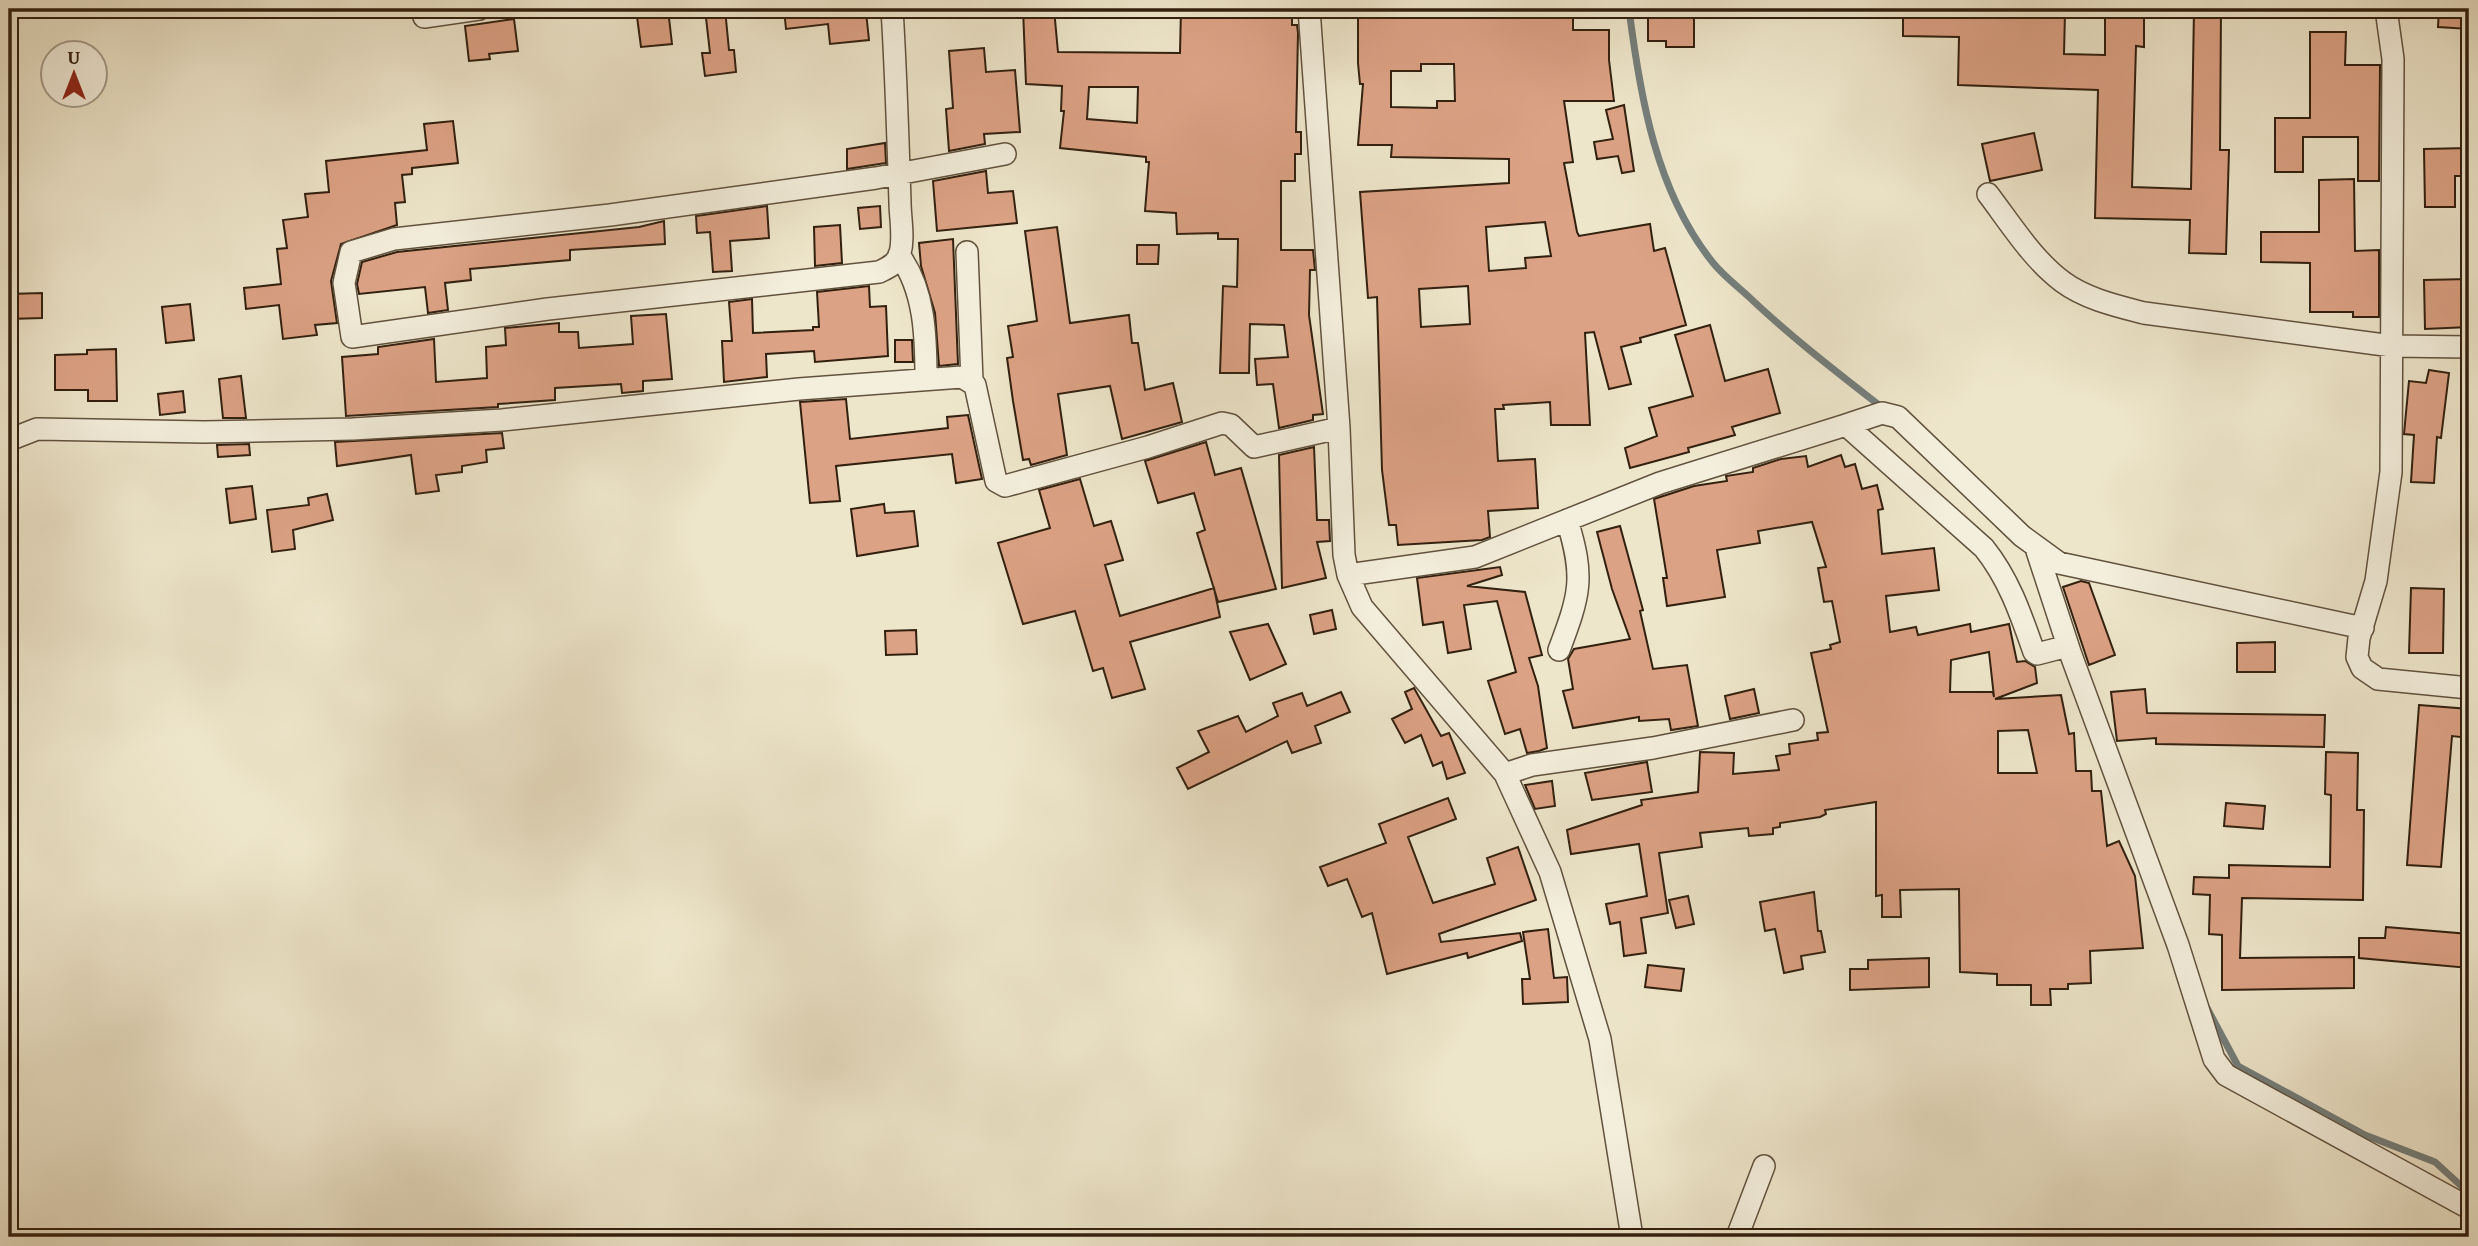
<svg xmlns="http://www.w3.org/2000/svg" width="2478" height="1246" viewBox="0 0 2478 1246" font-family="'Gentium Book Plus',serif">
<rect width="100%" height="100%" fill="#eee6cb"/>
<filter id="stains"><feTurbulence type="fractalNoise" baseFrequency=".00286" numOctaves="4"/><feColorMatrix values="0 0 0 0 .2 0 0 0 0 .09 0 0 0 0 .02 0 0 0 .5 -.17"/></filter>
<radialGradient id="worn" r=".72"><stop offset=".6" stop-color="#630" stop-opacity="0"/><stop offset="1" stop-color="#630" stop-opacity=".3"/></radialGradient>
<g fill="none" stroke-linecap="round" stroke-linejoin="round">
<path stroke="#757e7b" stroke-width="7" d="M1629,9C1640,96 1656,193 1714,264C1724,276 1737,286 1749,297C1791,337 1838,373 1884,409
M2207,1008L2238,1066L2365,1135L2435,1162L2469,1193"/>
</g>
<path fill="#dca285" stroke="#32200f" stroke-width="2" fill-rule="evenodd" d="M636,9H668L672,44L641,47Z
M705,9H725L729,50H734L736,72L705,76L702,53H710Z
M784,9H859V13L866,12L869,40L830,44L828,24L786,29Z
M1023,9H1054L1058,52L1180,53L1181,9H1292V25H1297L1298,33L1296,132H1301V154H1295V181H1281V250H1313L1315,270H1310L1309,315L1323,414L1313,415V420L1279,428L1273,384L1257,385L1255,359L1288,357L1284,325L1250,324L1249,373H1220L1223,286L1237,287L1238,239H1218V233L1177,234L1176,213L1145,211L1149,162H1146V157L1060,148L1064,111H1061L1062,86L1026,84ZM1089,87H1138L1137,123L1087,119Z
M1358,9H1573V30H1609V60L1614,101H1564L1573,162L1564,163L1577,232L1579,236L1650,224L1654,251L1665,248L1686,325L1640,338L1641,342L1621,347L1631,384L1609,389L1594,332L1585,333L1590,425H1551L1550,402L1503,405L1504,409H1495L1498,461L1535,459L1538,508L1488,511L1490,537L1482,540L1398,545L1396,525H1389L1382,470L1377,297L1368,298L1360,192L1509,183V159L1391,157L1392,145H1358L1363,84H1360L1358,63ZM1421,64H1454L1455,101H1437V108L1391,107V71H1421ZM1545,222L1551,256L1525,258L1526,268L1489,271L1486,227ZM1468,286L1470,324L1421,327L1419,289Z
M2105,9H2144V47L2136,46L2132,187L2191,189L2194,9H2221L2220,150H2229L2226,254L2189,253L2190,220L2095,218L2098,90L1958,85L1959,37L1903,36V10L2065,13L2064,54L2105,55Z
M2439,9H2469V29L2438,27Z
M1648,14H1694V47H1666V41H1648Z
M514,19L518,51L489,54L490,59L469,61L465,26Z
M2310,32H2346L2345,65H2380L2379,181H2358V137H2303V172H2275V118H2310Z
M984,48L986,72L1015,70L1020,132L984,134L985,144L949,151L946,109L953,108L949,51Z
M1624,105L1634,171L1622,173L1618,156L1597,159L1594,142L1613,139L1606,110Z
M453,121L458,163L412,168V174L402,175L405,202L395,203L397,225L341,244L331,281L337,323L315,325L317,335L283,339L279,305L246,309L244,288L281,284L277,249L287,248L283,220L308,217L305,194L329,192L326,161L427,150L424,124Z
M2034,133L2042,170L1990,181L1982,144Z
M885,143L886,163L847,169V149Z
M2469,148V176H2455V207H2425L2424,149Z
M986,171L988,193L1013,191L1017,223L937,231L933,181Z
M2354,179L2355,251L2379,250V317H2353V312H2310V263L2261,262V232H2319V180Z
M767,206L769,238L730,241L732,271L713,272L710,232L697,233L696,216Z
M880,206L881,227L860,229L858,208Z
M664,221L665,244L570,250V260L470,269L471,280L445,283L448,310L428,313L425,287L359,294L357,284L362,262L397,252L639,227Z
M840,225L842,263L815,266L814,227Z
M1057,227L1070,323L1129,315L1132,343H1138L1145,390L1173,383L1182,422L1122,439L1110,386L1058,394L1067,455L1031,465L1029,459L1023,460L1013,401L1007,358L1013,357L1008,326L1037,321L1025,231Z
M953,239L958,364L939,366L935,313L921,266L919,243Z
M1137,245H1159L1158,264H1137Z
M2469,279V327L2425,329L2424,280Z
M869,286L870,307L886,306L888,356L815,362L814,351L766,354L767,377L724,382L722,341H732L729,302L752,299L753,333L813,330V327H819L817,292Z
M42,293V318L9,319V294Z
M190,304L194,340L166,343L162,307Z
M666,314L672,379L643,381V391L622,393L621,384L555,388V400L498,404V407L346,416L342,357L378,354V347L434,339L436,382L487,378L486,347L506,345L505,328L559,323V332H578L579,348L633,344L631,316Z
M1710,325L1725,381L1768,369L1780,413L1732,427L1735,435L1688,448L1689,452L1630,468L1625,448L1657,436L1649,408L1693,396L1675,335Z
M895,340H912L913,362H895Z
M116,349L117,401H88V390H55V355L87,354V350Z
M2429,370L2449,373L2441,438L2437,437L2434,483L2411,482L2414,435L2404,434L2409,381L2426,383Z
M241,376L246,418H223L219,379Z
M183,391L185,412L160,415L158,394Z
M846,399L850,439L948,428L947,417L968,415L982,479L956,483L952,454L836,466L840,501L810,503L800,402Z
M502,433L504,448L486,450L487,462L462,466V472L436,475L439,491L416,494L411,455L337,466L335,442Z
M1206,442L1215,475L1241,468L1276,589L1218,602L1197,533L1205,530L1194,493L1158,503L1145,461Z
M249,444L250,455L218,457L217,445Z
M1314,447L1317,520H1329L1330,541L1317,542L1326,578L1282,588L1279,455Z
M1841,455L1845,467L1855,464L1862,489L1877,485L1883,509L1878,510L1882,554L1934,548L1939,590L1886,596L1890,632L1916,627L1918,635L1970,624L1971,632L2009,624L2017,662L2025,661L2035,667L2037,683L1995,699L2061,695L2069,734L2074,733L2076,771H2091L2092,791H2101L2107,846L2119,841L2135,876L2143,948L2090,951L2091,983L2068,984V989H2050L2051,1005H2031V985H1997V974L1960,972L1959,889L1900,890L1901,917H1882V895L1876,896V802L1825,810L1826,814L1820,817L1780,823V827L1773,828V834L1749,836L1748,828L1700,833L1702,847L1659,853L1668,913L1641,918L1646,953L1624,956L1620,922L1610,924L1606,904L1647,896L1639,844L1571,854L1567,830L1642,805L1641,800L1698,792L1700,752L1734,753L1733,774L1779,770L1776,756L1790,754L1789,744L1818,740L1817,733L1828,732L1811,653L1831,649L1830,645L1840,642L1832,601L1824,602L1818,568L1826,567L1812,522L1758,531L1760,543L1717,550L1725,597L1667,606L1663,578H1667L1654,499L1694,486L1727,481L1726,476L1753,472V468L1781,459L1806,456L1808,467ZM1989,652L1994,697L1993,692H1950L1951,660ZM2028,730L2037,773H1998V731Z
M1080,479L1094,526L1111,521L1123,560L1105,565L1120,616L1214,588L1220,617L1130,642L1145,689L1112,698L1103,668L1093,671L1075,611L1023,624L998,543L1050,528L1039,490Z
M252,486L256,519L230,523L226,489Z
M327,494L333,520L293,530L295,549L272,552L267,510L309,505L308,498Z
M884,504L885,513L914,511L918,546L857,556L851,509Z
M1620,526L1643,610L1640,611L1653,669L1687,665L1698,726L1671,730L1669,719L1639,721V717L1573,728L1563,691L1573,689L1568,659L1574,649L1630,639L1612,589L1597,532Z
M1500,567L1502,575L1467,586L1525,592L1542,655L1529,658L1538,686L1547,748L1539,751L1527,753L1520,729L1505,734L1488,681L1516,672L1497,601L1464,605L1471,649L1448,653L1443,622L1423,625L1417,578Z
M2081,581L2089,583L2115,655L2089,665L2063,587Z
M2411,588L2444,589L2443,653H2409Z
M1332,610L1336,629L1314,634L1310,615Z
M1268,624L1286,664L1250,680L1230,632Z
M916,630L917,654L886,655L885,631Z
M2275,642V672H2237V643Z
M1414,688L1441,736L1449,733L1465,773L1447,779L1442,762L1433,766L1421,735L1405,743L1392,719L1412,709L1405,692Z
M1754,689L1759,713L1730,719L1725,696Z
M2145,689L2147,713L2325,715L2324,747L2156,744V738L2117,741L2111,692Z
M1341,692L1350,712L1315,726L1321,743L1292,753L1287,741L1188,789L1177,768L1209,752L1198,731L1238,716L1246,732L1278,716L1273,703L1302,693L1307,706Z
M2419,705L2469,709V738L2452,736L2441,867L2407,865Z
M2326,752L2358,753L2357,810H2364L2363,900L2242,898L2240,958L2354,957V988L2222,990V935L2209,934L2210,895L2193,894L2194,877L2229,878V865L2330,867L2331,795L2325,794Z
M1647,762L1652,792L1592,800L1585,773Z
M1552,781L1555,806L1535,809L1525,785Z
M1448,798L1456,819L1408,837L1433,903L1495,884L1487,858L1518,847L1536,900L1439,934L1441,942L1520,933L1522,941L1468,958L1467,953L1387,974L1372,913L1362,917L1347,879L1328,886L1320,867L1386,843L1379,824Z
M2226,803L2265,806L2263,829L2224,826Z
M1814,892L1818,931H1821L1825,952L1801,956L1803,969L1784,973L1775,929L1765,931L1760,902Z
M1688,896L1694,924L1676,928L1669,900Z
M2386,927L2469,934V968L2359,958V938H2385Z
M1548,929L1554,978L1567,977L1568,1002L1523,1004L1522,979H1530L1523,932Z
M1929,958V987L1850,990V969H1868V960Z
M1648,965L1684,969L1681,991L1645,987Z"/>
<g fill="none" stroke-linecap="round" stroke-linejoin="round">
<defs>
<path id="minor" d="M892,9C896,73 898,138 900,202C900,218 905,241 899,256C895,265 887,268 879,272L548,309L352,337L344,283L351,252L394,239L610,215L876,178L1005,154
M1309,9L1339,428L1344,555L1348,575L1362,607L1505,774L1532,765L1653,748L1793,720
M2386,9L2393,59L2391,472L2376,581L2359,638L2357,657L2362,668L2378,679L2469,688
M424,17L479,9
M1988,194C2010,223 2033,260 2063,282C2086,299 2117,306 2144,313L2392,346L2469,347
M967,252L972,381
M899,255C925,290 926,337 926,379
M1846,425L1882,413L1898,417L2022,536L2059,563L2363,628
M9,440L37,429L204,432L353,429L502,420L799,389L962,377L975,385L996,481L1005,486L1148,447L1222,423L1231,425L1254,447L1339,428
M2036,548L2071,655L2178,945L2214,1059L2226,1075L2469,1208
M1348,575L1475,557L1660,483L1846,425L1984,548C2009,579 2021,615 2034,652L2037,654L2068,646
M1559,650C1580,594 1585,578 1567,520
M1505,774L1550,872L1600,1039L1632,1237
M1737,1237L1764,1166"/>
</defs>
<use href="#minor" stroke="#61523e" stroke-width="24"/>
<use href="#minor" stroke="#f4efdd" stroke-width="21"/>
</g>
<rect width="2478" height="1246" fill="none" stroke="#eee6cb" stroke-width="35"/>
<rect x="10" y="10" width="2457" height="1225" fill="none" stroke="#32200f" stroke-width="3.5"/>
<rect x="18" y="18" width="2443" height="1211" fill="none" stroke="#32200f" stroke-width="2"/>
<g transform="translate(74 74)"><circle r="33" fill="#f4efdd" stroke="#a69c8b" stroke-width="2"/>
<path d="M0-5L12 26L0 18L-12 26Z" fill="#8f2418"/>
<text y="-10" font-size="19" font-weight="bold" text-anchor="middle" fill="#32200f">U</text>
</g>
<rect width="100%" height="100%" filter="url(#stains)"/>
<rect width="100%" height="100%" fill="url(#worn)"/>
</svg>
